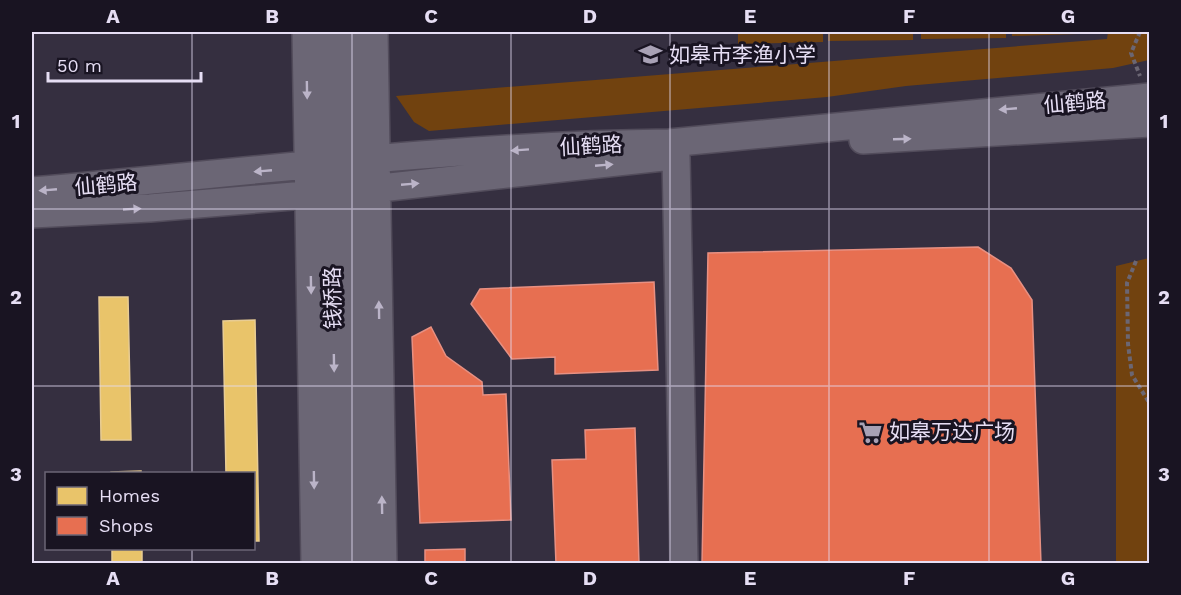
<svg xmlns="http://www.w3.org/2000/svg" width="1181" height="595" viewBox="0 0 1181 595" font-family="'Work Sans','Noto Sans SC',sans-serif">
<rect width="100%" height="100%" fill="#352f40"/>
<path fill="#71420f" d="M738,32H823V42L738,44Z
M828,32H913V40L828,41Z
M921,32H1006V38L921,39Z
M1012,32H1078V34L1012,36Z
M1108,32H1149V60L1113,68L906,86L827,97L429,131L414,122L396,96L1107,39Z
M1149,258V563H1116V266Z"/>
<path fill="#e9c46a" stroke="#e8cc93" stroke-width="1.5" d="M99,297H128L131,440H101Z
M255,320L259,541H254V474H226L223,321Z
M141,471V474H111V472Z
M112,548H142V564H112Z"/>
<path fill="#e76f51" stroke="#e79082" stroke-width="1.5" d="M978,247L1011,268L1032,300L1041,564H702L708,253Z
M654,282L658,370L555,374V357L512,359L471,304L480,289Z
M431,327L446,356L482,382L483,395L506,394L511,520L420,523L412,337Z
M635,428L639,564H556L552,460L586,459L585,430Z
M465,549V563L495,564H425V550Z"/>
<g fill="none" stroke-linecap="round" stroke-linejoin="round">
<defs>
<path id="minor" d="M306,32L315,564
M330,32L338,564
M351,32L359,564
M374,32L383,564
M863,140L1150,123
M676,156L684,564
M32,191C243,173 457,145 669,143L1150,97
M32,214L150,208L353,191L672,156"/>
</defs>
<use href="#minor" stroke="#524c5b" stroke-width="30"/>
<path stroke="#6b6673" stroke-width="4" stroke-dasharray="4.5 3" stroke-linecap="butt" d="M1140,32L1131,53L1140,76
M1136,261L1127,283L1128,344L1132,375L1150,404"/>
<use href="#minor" stroke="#6b6675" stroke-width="27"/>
</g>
<defs><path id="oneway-solid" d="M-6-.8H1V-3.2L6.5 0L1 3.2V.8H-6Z" transform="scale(1.5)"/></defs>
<g fill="#bbb4c8">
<use href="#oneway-solid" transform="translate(307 90) rotate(89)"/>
<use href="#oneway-solid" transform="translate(1008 109) rotate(175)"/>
<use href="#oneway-solid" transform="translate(902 139) rotate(-2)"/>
<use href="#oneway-solid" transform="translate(520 150) rotate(176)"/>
<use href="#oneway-solid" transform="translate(604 165) rotate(-5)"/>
<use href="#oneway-solid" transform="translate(263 171) rotate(175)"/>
<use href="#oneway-solid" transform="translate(410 184) rotate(-5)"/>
<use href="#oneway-solid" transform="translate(48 190) rotate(175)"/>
<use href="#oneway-solid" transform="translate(132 209) rotate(-3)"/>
<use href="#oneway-solid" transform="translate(311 285) rotate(89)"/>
<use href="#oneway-solid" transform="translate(379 310) rotate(-91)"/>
<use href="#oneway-solid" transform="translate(334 363) rotate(89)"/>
<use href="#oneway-solid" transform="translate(314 480) rotate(89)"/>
<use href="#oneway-solid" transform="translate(382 505) rotate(-91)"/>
</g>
<path fill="none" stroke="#e6def4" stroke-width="1.5" stroke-opacity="0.55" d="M192,32V474M352,32V564M511,32V564M670,32V564M829,32V564M989,32V564M32,209H1150M32,386H1150M192,548V564"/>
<defs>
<symbol id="school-bare" viewBox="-9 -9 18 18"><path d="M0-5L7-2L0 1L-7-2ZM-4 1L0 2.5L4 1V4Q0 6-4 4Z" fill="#a8a1b5" stroke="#191422" stroke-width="2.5" paint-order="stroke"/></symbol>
<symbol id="supermarket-bare" viewBox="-9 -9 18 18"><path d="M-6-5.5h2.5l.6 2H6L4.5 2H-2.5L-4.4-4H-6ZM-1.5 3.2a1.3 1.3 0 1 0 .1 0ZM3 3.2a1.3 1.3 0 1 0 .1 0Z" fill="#a8a1b5" stroke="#191422" stroke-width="2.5" paint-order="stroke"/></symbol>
</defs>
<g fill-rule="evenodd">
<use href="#school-bare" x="634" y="38" width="33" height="33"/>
<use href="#supermarket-bare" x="854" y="416" width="33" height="33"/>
</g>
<g text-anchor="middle" stroke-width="6" stroke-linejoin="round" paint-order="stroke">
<g font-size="21" fill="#e6def4" stroke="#191422" text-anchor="start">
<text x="669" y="62">如皋市李渔小学</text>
<text x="889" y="439">如皋万达广场</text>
</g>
<g font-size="21" fill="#e6def4" stroke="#191422">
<text transform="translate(1075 103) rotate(-5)" y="7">仙鹤路</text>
<text transform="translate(591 146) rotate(-3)" y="7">仙鹤路</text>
<text transform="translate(106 185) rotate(-5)" y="7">仙鹤路</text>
<text transform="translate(333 298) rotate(-91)" y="7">钱桥路</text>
</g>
</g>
<rect width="1181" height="595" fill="none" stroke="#191422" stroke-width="66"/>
<rect x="45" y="472" width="210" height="78" fill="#191422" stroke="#6b6576" stroke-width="1.5"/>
<rect x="57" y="487" width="30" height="18" fill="#e9c46a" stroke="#6b6576" stroke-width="1.5"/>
<text x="99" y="502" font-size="18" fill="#e6def4">Homes</text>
<rect x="57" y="517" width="30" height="18" fill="#e76f51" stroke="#6b6576" stroke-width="1.5"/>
<text x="99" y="532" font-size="18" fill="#e6def4">Shops</text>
<path d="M48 72v9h153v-9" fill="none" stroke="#e6def4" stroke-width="3"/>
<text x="57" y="72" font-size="18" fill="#e6def4" stroke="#191422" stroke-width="4.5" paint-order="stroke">50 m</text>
<rect x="33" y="33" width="1115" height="529" fill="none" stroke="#e6def4" stroke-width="2"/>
<g font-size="20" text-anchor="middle" font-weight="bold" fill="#e6def4">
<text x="113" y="23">A</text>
<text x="272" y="23">B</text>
<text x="431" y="23">C</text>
<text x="590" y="23">D</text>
<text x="750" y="23">E</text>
<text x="909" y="23">F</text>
<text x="1068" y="23">G</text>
<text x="16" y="128">1</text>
<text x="1164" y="128">1</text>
<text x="16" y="304">2</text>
<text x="1164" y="304">2</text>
<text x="16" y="481">3</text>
<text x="1164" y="481">3</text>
<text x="113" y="585">A</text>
<text x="272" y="585">B</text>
<text x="431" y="585">C</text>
<text x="590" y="585">D</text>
<text x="750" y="585">E</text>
<text x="909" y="585">F</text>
<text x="1068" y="585">G</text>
</g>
</svg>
